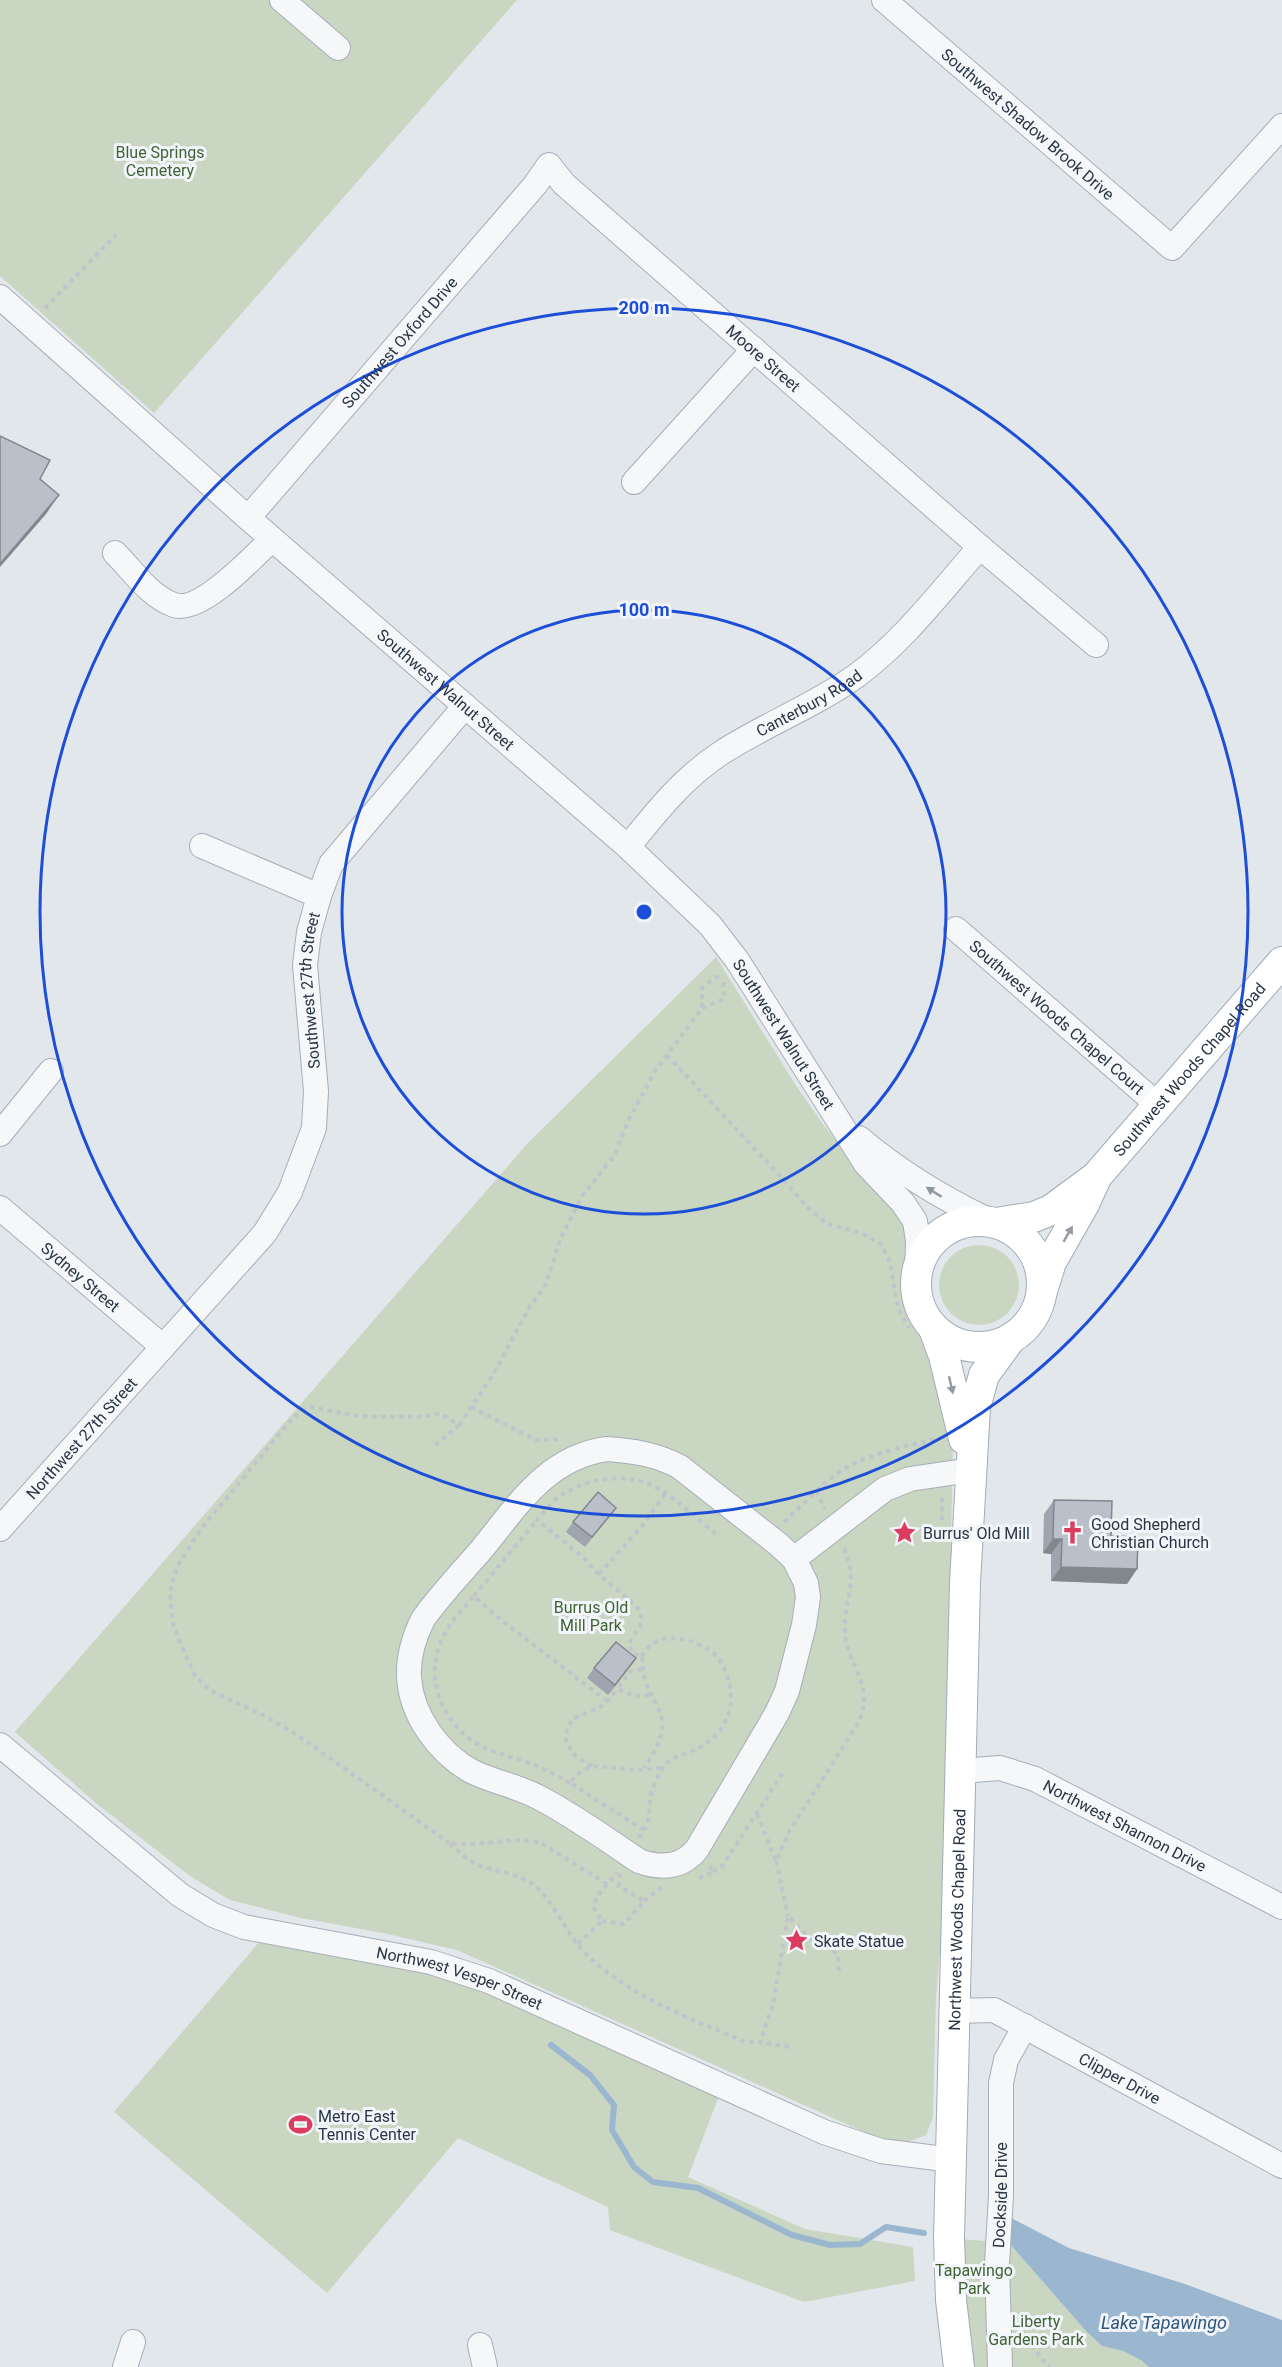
<svg xmlns="http://www.w3.org/2000/svg" width="1282" height="2367" viewBox="0 0 1282 2367" font-family="Roboto,sans-serif">
<rect width="100%" height="100%" fill="#e2e7ec"/>
<path fill="#c9d6c2" d="M0,0H517L154,413L0,276Z
M716,957L795,1084L825,1127L852,1160L875,1184L905,1225L908,1267L914,1308L934,1350L953,1435L945,1889L936,1998L933,2117L926,2135L905,2143L873,2136L457,1950L383,1933L301,1918L230,1900L190,1876L164,1856L97,1804L15,1732L528,1143Z
M939 1285a40 40 0 1 1 80 0a40 40 0 1 1-80 0Z
M260,1941L293,1949L337,1953L408,1967L484,1988L719,2096L688,2177L805,2229L913,2247L915,2281L804,2302L610,2230L608,2207L458,2138L327,2293L114,2112Z
M949,2238L1009,2243L1086,2331L1102,2346L1123,2351L1141,2360L1149,2367H959Z"/>
<path fill="#9ab7cf" d="M1011,2218L1069,2248L1185,2284L1282,2320V2367H1149L1141,2360L1123,2351L1102,2346L1086,2331L1009,2243Z"/>
<g fill="none" stroke-linecap="round" stroke-linejoin="round">
<path stroke="#9ab7cf" stroke-width="6" d="M551,2045L590,2075L614,2105L612,2130L634,2167L653,2182L698,2188L792,2235L830,2245L860,2244L886,2227L924,2233"/>
<defs>
<g id="minor">
<path d="M282,0L338,48"/>
<path id="s1" d="M884,0L1172,248L1282,126"/>
<path id="s2" d="M0,297L248,518L628,847L710,925L737,960L866,1164L903,1203L915,1221L918,1241L917,1272"/>
<path d="M634,482L754,349"/>
<path id="s3" d="M248,518L535,185L549,165L564,184L980,547L1096,645"/>
<path d="M115,553C132,570 150,597 174,605C201,614 254,556 272,539"/>
<path d="M202,846L319,896"/>
<path id="s4" d="M628,847C656,812 683,778 721,753C764,725 816,705 856,676C904,641 941,591 980,547"/>
<path id="s5" d="M956,929L1158,1105"/>
<path d="M0,1134L51,1071"/>
<path d="M859,1138C898,1171 940,1197 986,1219"/>
<path id="s6" d="M0,1208L163,1347"/>
<path d="M607,1449C633,1451 656,1454 680,1467L778,1544L794,1559L806,1583L808,1597L804,1625L787,1691L777,1713L697,1849C682,1868 661,1869 639,1861C606,1839 573,1815 538,1797C517,1786 494,1782 473,1772C439,1754 411,1715 409,1677C408,1656 414,1637 423,1619C441,1594 462,1572 482,1549C517,1506 547,1457 607,1449Z"/>
<path id="s7" d="M0,1529L265,1233L290,1192L314,1128L316,1091L305,965L309,932L319,896L331,864L465,706"/>
<path d="M794,1559L885,1489L910,1479L971,1470"/>
<path id="s8" d="M0,1745L180,1895L213,1915L244,1927L431,1962L489,1981L824,2132L881,2151L952,2160"/>
<path id="s9" d="M961,1771L1000,1768L1035,1779L1282,1907"/>
<path id="s10" d="M953,2011L994,2010L1282,2166"/>
<path d="M480,2345L485,2367"/>
<path d="M125,2367L133,2342"/>
<path id="s11" d="M1000,2367L997,2264L1001,2195V2083L1006,2060L1025,2026"/>
</g>
<g id="major">
<circle cx="979" cy="1284" r="63"/>
<path id="s12" d="M996,1223L1034,1217L1051,1210L1096,1177L1282,962"/>
<path d="M1042,1291L1051,1262L1084,1204L1095,1180"/>
<path d="M934,1329L944,1356L964,1439"/>
<path id="s13" d="M959,2367L951,2300L949,2238L965,1583L975,1407L984,1375L1011,1338"/>
</g>
</defs>
<use href="#minor" stroke="#a6aeb7" stroke-width="26"/>
<use href="#major" stroke="#a0acb9" stroke-width="32"/>
<path stroke="#c0c5ca" stroke-width="4" stroke-dasharray="4.5 4.5" stroke-linecap="butt" d="M45,308L116,235
M702,1008L724,999L723,978
M667,1055L782,1178L806,1206L827,1224L861,1233L881,1244L890,1262L898,1308L909,1328
M471,1407L536,1440L563,1439
M459,1425L494,1373L529,1308L546,1284L561,1237L582,1196L614,1156L628,1121L655,1071L702,1008V988L716,977L723,978
M435,1445L459,1425L441,1414L417,1417H375L351,1415L311,1407L302,1411L292,1419L201,1529L181,1560L174,1575L170,1594L173,1624L180,1642L195,1676L211,1691L263,1715L299,1736L449,1843
M816,1491L825,1509
M942,1520V1494
M784,1522C801,1506 817,1489 835,1475C862,1455 907,1446 940,1438
M599,1574L642,1526L665,1494
M474,1596L537,1520
M642,1657C643,1713 686,1707 644,1768
M642,1669L631,1671L617,1689L635,1696L651,1695
M592,1766L574,1755L566,1742L567,1728L574,1718L597,1709L605,1704L617,1689
M570,1783C554,1773 538,1766 520,1760C507,1755 494,1753 481,1746C442,1725 423,1678 443,1637C451,1621 463,1609 474,1596L501,1620L607,1701
M757,1814L776,1861L790,1830L860,1720C861,1714 864,1707 864,1702C865,1678 847,1658 845,1634C842,1601 861,1582 843,1547
M644,1830L570,1783C587,1760 601,1767 625,1769C637,1771 650,1769 662,1768
M639,1838C642,1833 646,1828 648,1822C650,1814 649,1807 650,1799C652,1789 659,1770 668,1762C675,1756 687,1753 697,1749C712,1742 727,1725 730,1708C733,1691 728,1669 716,1656C698,1637 653,1628 642,1657L632,1653L629,1643L640,1626L641,1613L637,1607L594,1570L584,1558L537,1520C543,1514 549,1505 556,1499C583,1478 627,1471 657,1488C678,1500 697,1519 716,1534
M776,1861L788,1916
M713,1872L723,1865L784,1771
M699,1878L713,1872L710,1866
M607,1884L541,1843C512,1835 480,1848 449,1843C458,1851 467,1860 478,1865C496,1872 518,1873 534,1885C551,1898 567,1934 583,1951C626,1995 689,2018 745,2042H760
M644,1901L663,1887
M602,1921L624,1924L644,1901L619,1886L620,1873
M578,1944L602,1921L594,1908L596,1898L617,1872
M789,2047L760,2042L773,2004L788,1916L808,1936L829,1947L838,1955L839,1972
M1021,2330L1045,2363L1050,2367"/>
<use href="#minor" stroke="#f5f7f9" stroke-width="24"/>
<use href="#major" stroke="#fff" stroke-width="30"/>
</g>
<path fill="#9fa5ae" d="M1054,1500L1111,1536L1137,1569L1127,1584L1051,1581V1554L1043,1553L1044,1514Z
M616,1508L585,1547L566,1532L573,1522Z
M636,1658L608,1695L587,1678L594,1668Z"/>
<path fill="#82868d" d="M59,495L46,514L0,567V564Z
M1053,1539H1062L1051,1554L1043,1553Z
M1061,1567L1137,1569L1127,1584L1051,1581Z
M636,1658L629,1668L608,1695L615,1685Z"/>
<path fill="#b9c0ca" stroke="#82868d" stroke-width="1.5" d="M0,436L50,460L40,479L59,495L0,564Z
M598,1492L616,1508L592,1537L573,1522Z
M1054,1500L1112,1501L1111,1536L1138,1537L1137,1569L1061,1567L1062,1539H1053Z
M616,1642L636,1658L615,1685L594,1668Z"/>
<defs><path id="oneway-solid" d="M-6-.8H1V-3.2L6.5 0L1 3.2V.8H-6Z" transform="scale(1.5)"/></defs>
<use fill="#8e96a0" href="#oneway-solid" transform="translate(934 1192) rotate(-148)"/>
<g fill="#949aa2">
<use href="#oneway-solid" transform="translate(1068 1234) rotate(-60)"/>
<use href="#oneway-solid" transform="translate(951 1385) rotate(77)"/>
</g>
<g fill="none" stroke="#1d4ed8" stroke-width="3">
<circle cx="644" cy="912" r="302"/>
<circle cx="644" cy="912" r="604"/>
</g>
<defs>
<symbol id="sight-bare" viewBox="-9 -9 18 18"><path d="M0-6L1.8-2.2L6-1.7L2.9 1.2L3.7 5.4L0 3.3L-3.7 5.4L-2.9 1.2L-6-1.7L-1.8-2.2Z" fill="#db3c5f" stroke="#f2f5f9" stroke-width="2.5" paint-order="stroke"/></symbol>
<symbol id="church-bare" viewBox="-9 -9 18 18"><path d="M-1.2-6h2.4v3.5h3.3v2.4h-3.3V6h-2.4V-.1h-3.3v-2.4h3.3Z" fill="#db3c5f" stroke="#f2f5f9" stroke-width="2.5" paint-order="stroke"/></symbol>
<symbol id="stadium-bare" viewBox="-9 -9 18 18"><path d="M0-5a6.5 5 0 1 0 0 10a6.5 5 0 1 0 0-10ZM-3.5-1.8h7v3.6h-7Z" fill="#db3c5f" stroke="#f2f5f9" stroke-width="2.5" paint-order="stroke"/></symbol>
</defs>
<g fill-rule="evenodd">
<use href="#sight-bare" x="888" y="1516" width="33" height="33"/>
<use href="#church-bare" x="1056" y="1516" width="33" height="33"/>
<use href="#sight-bare" x="780" y="1924" width="33" height="33"/>
<use href="#stadium-bare" x="284" y="2108" width="33" height="33"/>
</g>
<g text-anchor="middle" stroke-width="6" stroke-linejoin="round" paint-order="stroke">
<g font-size="16" fill="#283546" stroke="#f2f5f9">
<text dy="6" stroke="none"><textPath href="#s1" startOffset="190">Southwest Shadow Brook Drive</textPath></text>
<text dy="6" stroke="none"><textPath href="#s3" startOffset="232">Southwest Oxford Drive</textPath></text>
<text dy="6" stroke="none"><textPath href="#s3" startOffset="753">Moore Street</textPath></text>
<text dy="6" stroke="none"><textPath href="#s2" startOffset="594">Southwest Walnut Street</textPath></text>
<text dy="6" stroke="none"><textPath href="#s4" startOffset="234">Canterbury Road</textPath></text>
<text dy="6" stroke="none"><textPath href="#s7" startOffset="652">Southwest 27th Street</textPath></text>
<text dy="6" stroke="none"><textPath href="#s5" startOffset="134">Southwest Woods Chapel Court</textPath></text>
<text dy="6" stroke="none"><textPath href="#s2" startOffset="1080">Southwest Walnut Street</textPath></text>
<text dy="6" stroke="none"><textPath href="#s12" startOffset="255">Southwest Woods Chapel Road</textPath></text>
<text dy="6" stroke="none"><textPath href="#s6" startOffset="106">Sydney Street</textPath></text>
<text dy="6" stroke="none"><textPath href="#s7" startOffset="122">Northwest 27th Street</textPath></text>
<text dy="6" stroke="none"><textPath href="#s9" startOffset="177">Northwest Shannon Drive</textPath></text>
<text dy="6" stroke="none"><textPath href="#s13" startOffset="448">Northwest Woods Chapel Road</textPath></text>
<text dy="6" stroke="none"><textPath href="#s8" startOffset="528">Northwest Vesper Street</textPath></text>
<text dy="6" stroke="none"><textPath href="#s10" startOffset="184">Clipper Drive</textPath></text>
<text dy="6" stroke="none"><textPath href="#s11" startOffset="172">Dockside Drive</textPath></text>
</g>
<g font-size="16" fill="#406334" stroke="#f2f5f9">
<text x="160" y="158">Blue Springs<tspan x="160" dy="18">Cemetery</tspan></text>
<text x="591" y="1613">Burrus Old<tspan x="591" dy="18">Mill Park</tspan></text>
<text x="974" y="2276">Tapawingo<tspan x="974" dy="18">Park</tspan></text>
<text x="1036" y="2327">Liberty<tspan x="1036" dy="18">Gardens Park</tspan></text>
</g>
<g font-size="16" fill="#283546" stroke="#f2f5f9" text-anchor="start">
<text x="1091" y="1530">Good Shepherd<tspan x="1091" dy="18">Christian Church</tspan></text>
<text x="923" y="1539">Burrus' Old Mill</text>
<text x="814" y="1947">Skate Statue</text>
<text x="318" y="2122">Metro East<tspan x="318" dy="18">Tennis Center</tspan></text>
</g>
<g font-size="18" font-style="italic" fill="#2e577e" stroke="#f2f5f9">
<text x="1164" y="2329">Lake Tapawingo</text>
</g>
</g>
<circle cx="644" cy="912" r="9" fill="#1d4ed8" stroke="#f2f5f9" stroke-width="3"/>
<g font-size="18" text-anchor="middle" font-weight="bold" fill="#1d4ed8" stroke="#f2f5f9" stroke-width="6" stroke-linejoin="round" paint-order="stroke">
<text x="644" y="314">200 m</text>
<text x="644" y="616">100 m</text>
</g>
</svg>
